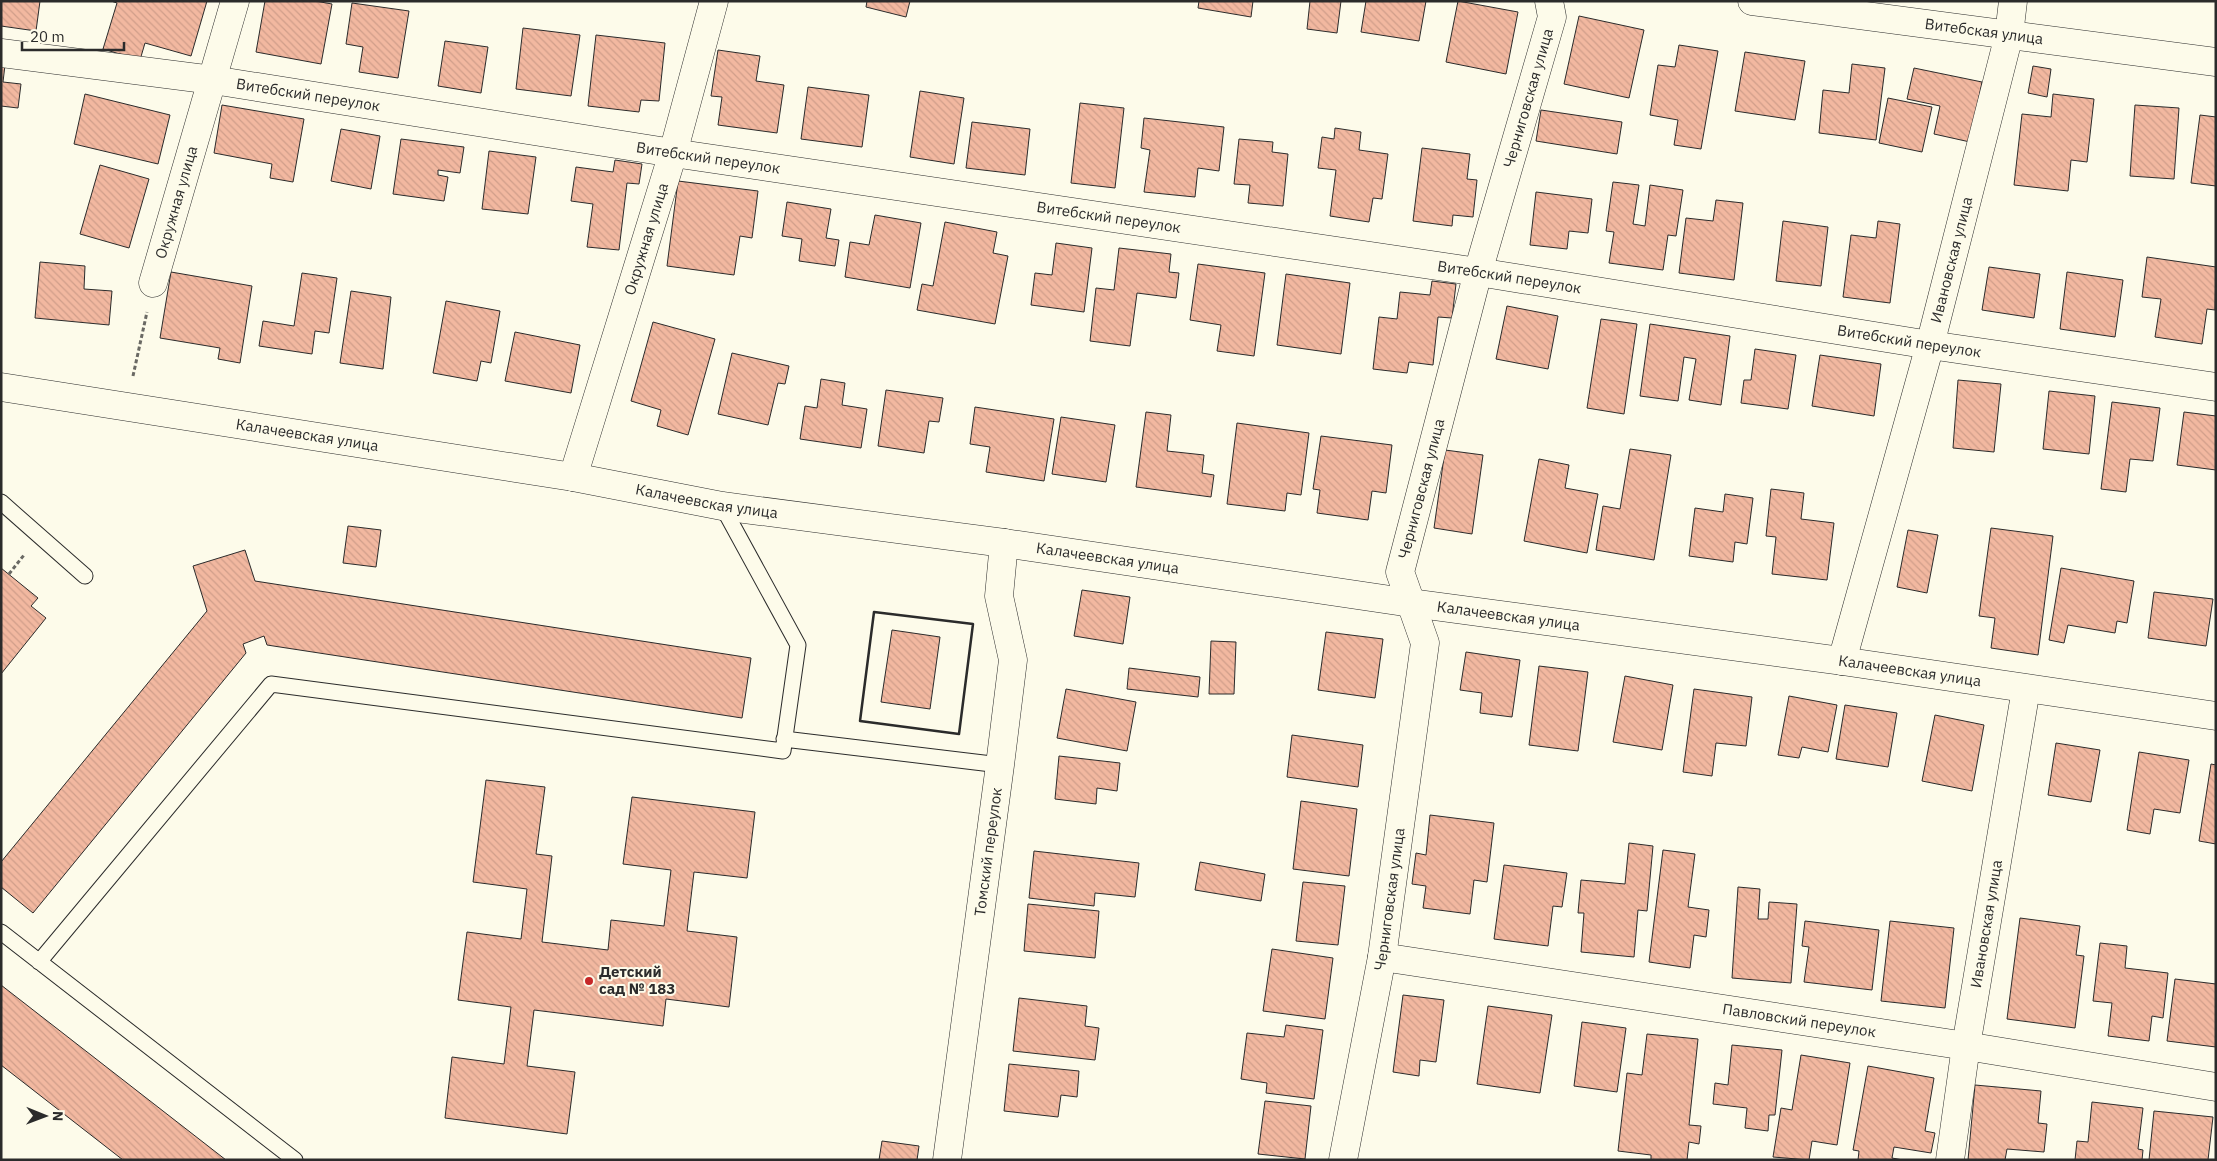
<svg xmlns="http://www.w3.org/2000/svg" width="2217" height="1161" viewBox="0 0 2217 1161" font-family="'IBM Plex Sans',sans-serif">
<defs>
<pattern id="building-back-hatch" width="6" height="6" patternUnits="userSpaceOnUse" patternTransform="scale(1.25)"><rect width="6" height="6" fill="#f2b8a0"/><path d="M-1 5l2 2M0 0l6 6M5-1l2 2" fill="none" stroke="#d09e8a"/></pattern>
</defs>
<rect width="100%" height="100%" fill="#fdfbea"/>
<path fill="url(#building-back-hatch)" stroke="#2b2b2b" d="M1,1H40L36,31L1,26Z
M111,1H207L191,56L145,43L140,60L103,49L117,3Z
M265,1H315L332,4L321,64L256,52Z
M867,1H910L906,17L866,7Z
M1199,1H1253L1251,17L1198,8Z
M1310,1H1341L1337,33L1307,29Z
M1366,1H1426L1419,41L1361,32Z
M1458,1L1518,12L1506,74L1446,62Z
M352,3L409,11L398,78L359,72L363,47L346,44Z
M1579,16L1644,30L1629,98L1564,84Z
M523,28L580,35L571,96L516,89Z
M596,35L665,43L659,101L641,100L639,112L588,106Z
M445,41L488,47L481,93L438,86Z
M1679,45L1718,51L1701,149L1674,145L1678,120L1650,115L1658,65L1675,67Z
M718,50L760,56L756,81L784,85L777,133L718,125L722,97L711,96Z
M1745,52L1805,61L1795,120L1735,111Z
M1852,64L1885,68L1876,140L1819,133L1823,90L1849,93Z
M1,65H5L3,82L21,84L18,108L1,106Z
M2033,66L2051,69L2047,97L2028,93Z
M1914,68L1982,82L1970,142L1934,134L1940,106L1907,99Z
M808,87L869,95L862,147L801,139Z
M920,91L964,98L954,164L910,157Z
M85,94L170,115L158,164L74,144Z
M2053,94L2094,99L2087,162L2071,160L2068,191L2014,185L2022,114L2051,117Z
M1888,98L1932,107L1922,152L1879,143Z
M1080,103L1124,108L1115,188L1071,183Z
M222,105L304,119L293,182L270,178L272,164L214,153Z
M2135,105L2179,108L2174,179L2130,176Z
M1541,110L1622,122L1617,154L1536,141Z
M2200,115L2216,117V186L2191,183Z
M1144,118L1224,127L1219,171L1198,168L1195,197L1144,192L1150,150L1141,148Z
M972,122L1030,129L1025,175L966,168Z
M1335,128L1361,132L1359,150L1388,154L1382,199L1373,198L1369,222L1330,216L1336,170L1318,168L1322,137L1334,139Z
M341,129L380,136L371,189L331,181Z
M401,139L464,147L460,173L438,170V175L448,177L444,201L393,194Z
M1239,139L1273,142L1272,152L1288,154L1283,206L1248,203L1250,185L1234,184Z
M1422,148L1470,154L1467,179L1477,180L1473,217L1453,215L1452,226L1413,221Z
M489,151L536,157L528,214L482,209Z
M615,160L642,164L639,184L627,183L619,250L587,247L593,204L571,201L576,167L613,172Z
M100,165L149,179L129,248L80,234Z
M678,181L758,191L752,238L740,236L734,275L667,266Z
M1613,182L1639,185L1633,224L1645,226L1650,185L1683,190L1676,236L1668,235L1663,270L1609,263L1614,232L1606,231Z
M1536,192L1592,199L1588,233L1569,231L1567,249L1530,245Z
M1716,200L1743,203L1734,280L1679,273L1686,218L1713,221Z
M787,202L831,209L826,238L839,240L835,266L799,261L802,239L782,236Z
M875,215L921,223L910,288L845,277L850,242L869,245Z
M1783,221L1828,227L1821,286L1776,281Z
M1878,221L1900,224L1890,303L1843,297L1851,235L1876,238Z
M945,222L997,232L993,253L1008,256L995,324L917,310L922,284L933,286Z
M1056,243L1092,248L1084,312L1031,305L1035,273L1052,275Z
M1119,248L1171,254L1169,272L1179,273L1176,298L1137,293L1130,346L1090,341L1096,288L1114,290Z
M2147,257L2216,267L2215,310L2207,309L2202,344L2155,337L2161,299L2142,297Z
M40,262L85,266L84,289L112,291L109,325L35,318Z
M1198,264L1265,273L1254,356L1217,351L1221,325L1190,320Z
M1989,267L2040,274L2034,318L1982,310Z
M171,272L252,286L240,363L218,359L220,348L160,338Z
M2067,272L2123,280L2115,337L2060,329Z
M302,273L337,278L329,333L315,331L312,354L259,346L263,321L294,326Z
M1286,274L1350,283L1341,354L1277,345Z
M1432,281L1456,284L1452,318L1438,317L1433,365L1409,362L1407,373L1373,369L1379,317L1397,319L1400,292L1430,295Z
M351,291L391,297L383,369L340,363Z
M446,301L500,311L491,363L481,361L477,381L433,373Z
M1507,306L1558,316L1548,369L1496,359Z
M1601,319L1637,324L1624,414L1587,408Z
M653,322L715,339L688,435L657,426L661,410L631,401Z
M1650,324L1730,336L1721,405L1689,400L1696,359L1684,357L1678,401L1640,396Z
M515,332L580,345L571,393L505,381Z
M1755,349L1796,355L1788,409L1741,403L1744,380H1751Z
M732,353L789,366L785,384L778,383L768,425L718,414Z
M1820,355L1881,364L1874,416L1812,406Z
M821,379L845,383L842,405L867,409L861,448L800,439L805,406L817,408Z
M1958,380L2001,384L1994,452L1953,448Z
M886,390L943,398L939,422L929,421L924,453L878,446Z
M2049,391L2095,396L2089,454L2043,449Z
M2112,402L2160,408L2153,461L2130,459L2126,492L2101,489Z
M975,407L1054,419L1044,481L986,472L990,447L970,444Z
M1146,412L1171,415L1167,451L1204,455L1202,473L1214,475L1211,497L1136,487Z
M2184,412L2216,416V470L2177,465Z
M1061,417L1115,425L1106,482L1052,474Z
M1237,423L1309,433L1301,495L1287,493L1285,511L1227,504Z
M1321,436L1392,445L1386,493L1372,491L1368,520L1317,513L1320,490L1313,489Z
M1630,449L1671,455L1654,560L1596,550L1603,506L1620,509Z
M1445,450L1483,455L1472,534L1434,528Z
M1539,459L1569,465L1565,488L1598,494L1587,553L1524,541Z
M1771,489L1804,493L1801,519L1834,523L1827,580L1772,574L1776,537L1766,536Z
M1725,494L1753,498L1747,544L1735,542L1733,562L1689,556L1695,508L1723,512Z
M348,526L381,530L376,567L343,563Z
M1991,528L2053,536L2038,655L1991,648L1995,618L1979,616Z
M1908,530L1938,535L1927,593L1897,587Z
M245,550L255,581L751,658L742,718L267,645L264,636L243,644L246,653L33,913L1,887V862L207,611L193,566Z
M1,568L38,598L31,606L46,618L1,674Z
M2061,568L2134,581L2127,623L2117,621L2115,633L2068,625L2064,643L2049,640Z
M1082,590L1130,597L1123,644L1074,636Z
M2154,592L2213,599L2206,646L2148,638Z
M892,630L940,637L930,709L881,702Z
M1326,632L1383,639L1375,698L1318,690Z
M1211,641L1236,642L1234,694H1209Z
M1466,652L1520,660L1512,717L1480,713L1482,693L1460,690Z
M1539,666L1588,672L1578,751L1529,745Z
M1129,668L1200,677L1198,697L1127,689Z
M1625,676L1673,685L1662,750L1613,742Z
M1066,689L1136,702L1127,751L1057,738Z
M1694,689L1752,697L1746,746L1716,743L1712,776L1683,772Z
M1789,696L1837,705L1828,752L1802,747L1799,758L1778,755Z
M1845,705L1897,713L1888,767L1836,759Z
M1935,715L1984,725L1972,791L1922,781Z
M1292,735L1363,745L1358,787L1287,777Z
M2056,743L2100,750L2091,802L2048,795Z
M2139,752L2189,760L2180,813L2154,809L2150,834L2127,830Z
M1059,756L1120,763L1117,791L1097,788L1096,804L1055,799Z
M2211,764L2216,765V844L2199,841Z
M486,780L545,787L536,854L552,856L542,942L608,950L611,920L664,926L671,870L623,864L632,797L755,812L747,878L694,872L687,931L737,937L729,1007L666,999L663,1026L534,1010L527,1066L575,1072L567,1134L445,1118L452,1057L504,1064L511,1007L458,1000L467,932L521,939L527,889L473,882Z
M1301,801L1357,809L1349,876L1293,869Z
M1430,815L1494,823L1487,882L1474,880L1470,914L1423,908L1426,886L1412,884L1416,853L1426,855Z
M1629,843L1653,846L1647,911L1638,910L1634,957L1581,952L1584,913H1578L1581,880L1625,884Z
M1663,850L1695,854L1688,907L1709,910L1706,937L1694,935L1690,968L1649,962Z
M1034,851L1139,863L1135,897L1095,893L1094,906L1029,898Z
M1200,862L1265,874L1261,901L1195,890Z
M1504,865L1567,873L1562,907L1553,906L1548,946L1494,939Z
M1303,882L1345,886L1338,945L1296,941Z
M1738,887L1760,889L1758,919H1768L1769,902L1797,904L1791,983L1732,978Z
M1028,904L1099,911L1095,958L1024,951Z
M2020,918L2080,926L2076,955L2084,956L2075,1028L2007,1019Z
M1805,921L1879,930L1872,990L1804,982L1809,947L1802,946Z
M1890,921L1954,928L1945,1008L1881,1001Z
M2100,943L2127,946L2125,968L2168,973L2163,1018L2152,1016L2149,1041L2108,1036L2112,1003L2093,1001Z
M1272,949L1333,958L1325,1019L1263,1011Z
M2175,979L2216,984V1047L2167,1041Z
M1,985L226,1160H123L1,1065Z
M1403,995L1444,1000L1436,1062L1420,1060L1419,1076L1393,1072Z
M1019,998L1087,1006L1085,1026L1099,1028L1095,1060L1013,1051Z
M1488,1006L1552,1015L1540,1093L1477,1084Z
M1582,1022L1626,1028L1617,1092L1574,1086Z
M1286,1025L1323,1030L1314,1099L1266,1093L1267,1083L1241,1079L1247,1033L1284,1037Z
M1647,1034L1698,1039L1689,1125L1701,1126L1699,1144L1689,1142L1687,1160H1651V1155L1618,1151L1627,1073L1642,1075Z
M1732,1045L1782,1050L1775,1115H1769L1768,1131L1745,1128L1747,1108L1713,1104L1715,1083L1728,1085Z
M1801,1055L1850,1063L1837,1145L1812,1141L1809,1160L1773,1157L1781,1108L1792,1110Z
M1009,1064L1079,1071L1077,1097L1061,1095L1058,1117L1004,1111Z
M1868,1066L1934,1078L1925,1131L1935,1133L1931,1153L1894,1147L1892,1158L1903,1160H1858L1859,1151L1853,1150Z
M1975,1085L2041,1091L2038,1123L2047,1124L2044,1152L2007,1149L2005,1160H1968Z
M1265,1101L1311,1106L1305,1159L1258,1154Z
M2092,1102L2143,1108L2138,1149L2143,1150L2142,1160H2075L2077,1141L2088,1142Z
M2154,1111L2213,1117L2208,1160H2149Z
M882,1141L919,1146L917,1160H879Z"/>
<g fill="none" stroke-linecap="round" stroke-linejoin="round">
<defs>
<path id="lane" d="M1,502L85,576
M784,739L1000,765
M1,932L295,1160
M39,962L271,684L783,751L798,645L722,506"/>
<g id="street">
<path id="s1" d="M1752,1L2216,62"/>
<path id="s2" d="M1,53L213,80L673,153L1478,272L1930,345L2216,387"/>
<path id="s3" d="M153,283L235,1"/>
<path id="s4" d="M1,387L573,477L722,506L1004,543L1411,603L1842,661L2216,716"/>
<path id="s5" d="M573,477L673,153L714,1"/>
<path id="s6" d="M1842,661L1930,345L2009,35L2013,1"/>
<path id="s7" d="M1382,957L1966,1046L2216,1087"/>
<path id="s8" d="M947,1160L1000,765L1013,660L999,596L1004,543"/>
<path id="s9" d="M1343,1160L1382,957L1425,643L1400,572L1478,272L1552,17L1549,1"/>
<path id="s10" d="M1950,1160L1966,1046L2026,689"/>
</g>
</defs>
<use href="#lane" stroke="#2b2b2b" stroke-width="17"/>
<use href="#street" stroke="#2b2b2b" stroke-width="29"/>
<path stroke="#6a6964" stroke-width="3" stroke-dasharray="4 2.5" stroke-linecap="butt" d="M133,376L147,312
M9,574L24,555"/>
<use href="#lane" stroke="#fdfbea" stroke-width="15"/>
<use href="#street" stroke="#fdfbea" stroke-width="28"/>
<path stroke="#2b2b2b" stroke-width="2.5" d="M874,612L973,624L959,734L860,721Z"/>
</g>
<circle fill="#c62828" stroke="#fdfbea" stroke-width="2" cx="589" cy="981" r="5"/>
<g text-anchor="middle" stroke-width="4" stroke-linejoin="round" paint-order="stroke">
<g font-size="15" fill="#2b2b2b" stroke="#fdfbea">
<text dy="5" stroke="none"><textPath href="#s1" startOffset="234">Витебская улица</textPath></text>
<text dy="5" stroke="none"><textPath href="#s2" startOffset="310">Витебский переулок</textPath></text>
<text dy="5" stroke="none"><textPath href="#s9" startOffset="1090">Черниговская улица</textPath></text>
<text dy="5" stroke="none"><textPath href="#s2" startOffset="715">Витебский переулок</textPath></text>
<text dy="5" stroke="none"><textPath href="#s3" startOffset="84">Окружная улица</textPath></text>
<text dy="5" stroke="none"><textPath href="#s2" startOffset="1120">Витебский переулок</textPath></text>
<text dy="5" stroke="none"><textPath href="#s5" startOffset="249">Окружная улица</textPath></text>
<text dy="5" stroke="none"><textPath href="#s6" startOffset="416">Ивановская улица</textPath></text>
<text dy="5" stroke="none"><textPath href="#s2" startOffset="1525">Витебский переулок</textPath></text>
<text dy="5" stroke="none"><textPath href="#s2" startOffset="1930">Витебский переулок</textPath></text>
<text dy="5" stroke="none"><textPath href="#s4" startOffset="310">Калачеевская улица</textPath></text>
<text dy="5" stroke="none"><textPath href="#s9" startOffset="685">Черниговская улица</textPath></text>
<text dy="5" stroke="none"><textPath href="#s4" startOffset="715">Калачеевская улица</textPath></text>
<text dy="5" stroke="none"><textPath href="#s4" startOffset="1120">Калачеевская улица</textPath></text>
<text dy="5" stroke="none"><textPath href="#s4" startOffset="1525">Калачеевская улица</textPath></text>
<text dy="5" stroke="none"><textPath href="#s4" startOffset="1930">Калачеевская улица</textPath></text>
<text dy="5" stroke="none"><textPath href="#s8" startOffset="311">Томский переулок</textPath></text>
<text dy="5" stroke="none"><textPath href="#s9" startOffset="265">Черниговская улица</textPath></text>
<text dy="5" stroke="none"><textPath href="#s10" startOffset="239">Ивановская улица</textPath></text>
<text dy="5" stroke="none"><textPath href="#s7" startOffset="422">Павловский переулок</textPath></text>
</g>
<g font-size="15" font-weight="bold" fill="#2b2b2b" stroke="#fdfbea" text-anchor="start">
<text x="599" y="977">Детский<tspan x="599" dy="17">сад № 183</tspan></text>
</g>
</g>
<rect width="2217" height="1161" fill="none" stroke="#2b2b2b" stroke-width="5"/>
<g transform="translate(45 1116) rotate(91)" stroke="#fdfbea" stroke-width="4" paint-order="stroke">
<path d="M0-4L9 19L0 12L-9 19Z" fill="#2b2b2b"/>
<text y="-8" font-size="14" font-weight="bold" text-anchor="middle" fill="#2b2b2b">N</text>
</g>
<path d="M22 42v8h102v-8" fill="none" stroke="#2b2b2b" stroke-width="2.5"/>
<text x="30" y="42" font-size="15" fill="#2b2b2b" stroke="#fdfbea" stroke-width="4" paint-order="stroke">20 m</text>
</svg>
